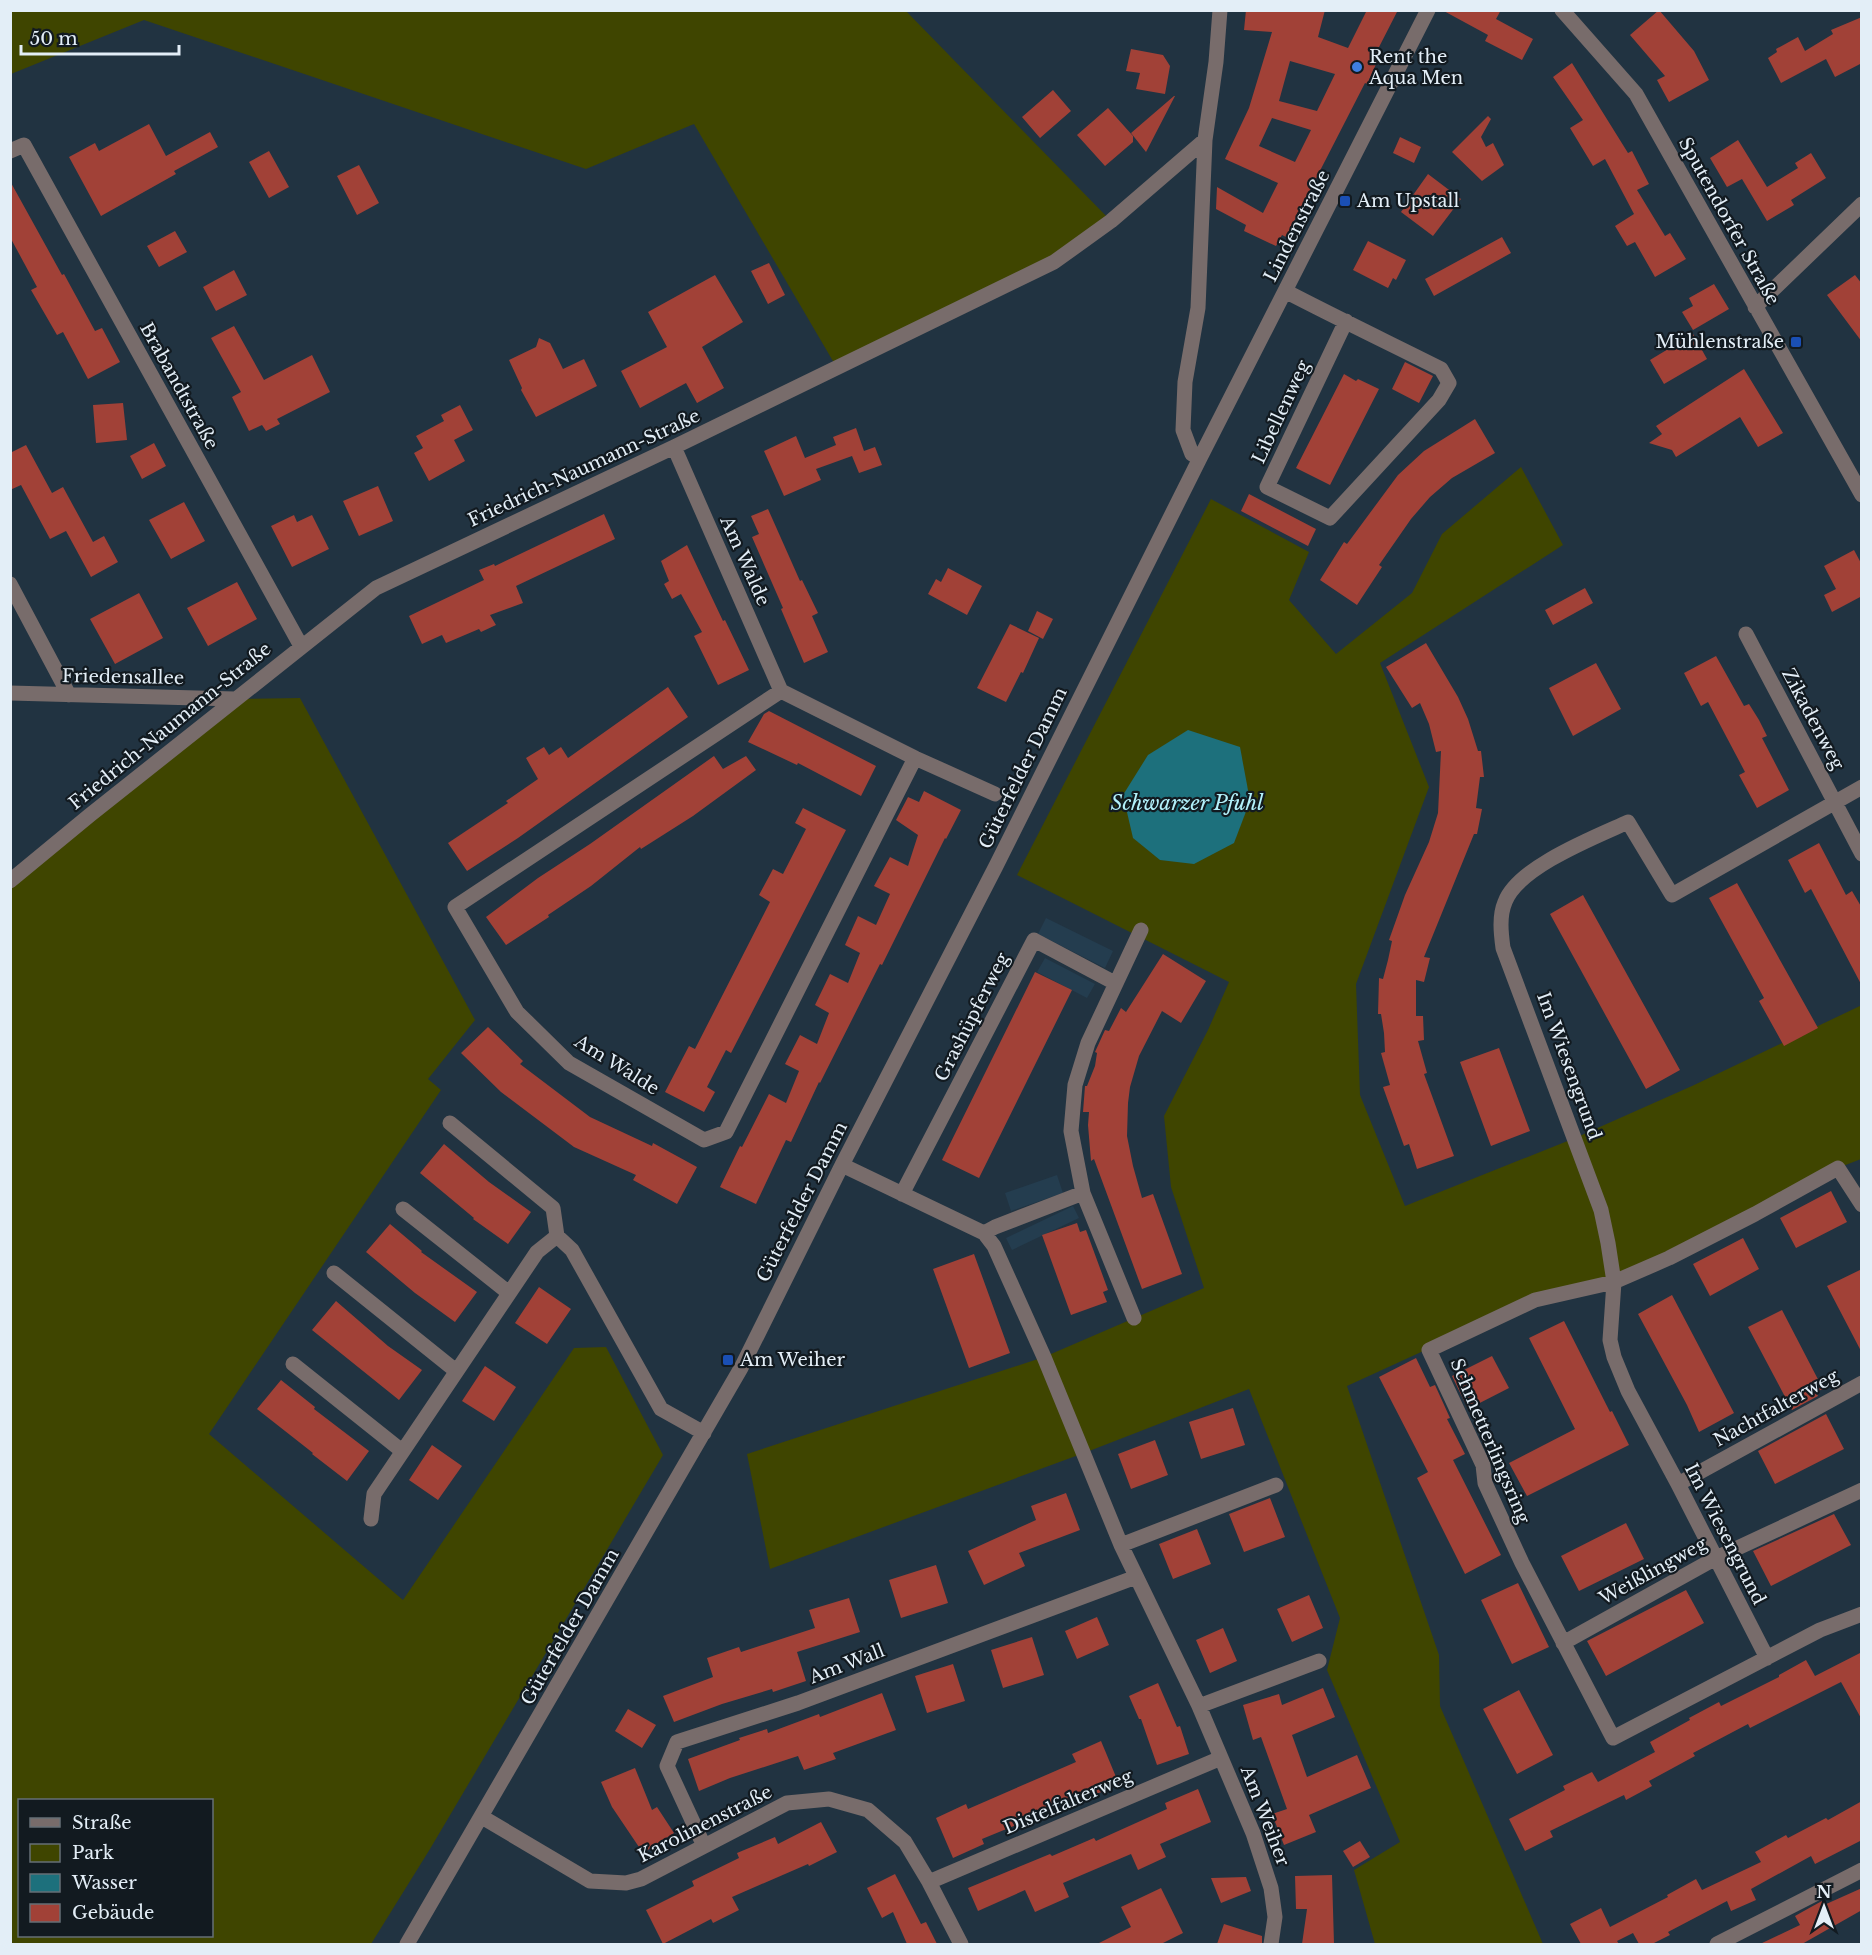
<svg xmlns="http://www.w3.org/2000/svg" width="1872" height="1955" viewBox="0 0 1872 1955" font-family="'Libre Baskerville',serif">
<rect width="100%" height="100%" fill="#213341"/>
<path fill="#243d4f" d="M1046,918L1113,951L1105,968L1038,934Z
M1045,958L1095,984L1087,998L1037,972Z
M1057,1175L1063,1193L1011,1211L1005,1193Z
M1073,1206L1079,1218L1012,1250L1006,1238Z"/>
<path fill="#3f4500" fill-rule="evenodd" d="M11,11H906L1111,221L1054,262L837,368L694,124L586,169L144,20L11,74Z
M1521,467L1563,545L1380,663L1429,787L1356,984L1360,1095L1405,1206L1575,1138L1692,1086L1862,1005L1861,1159L1838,1168L1669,1258L1535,1300L1347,1386L1439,1655L1440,1706L1543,1944H1375L1354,1870L1400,1842L1327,1670L1340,1618L1249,1389L1084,1453L770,1569L747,1454L1044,1357L1204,1288L1171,1187L1164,1116L1208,1030L1229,982L1017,875L1211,499L1309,552L1289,600L1336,654L1412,593L1442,534Z
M300,698L475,1020L428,1079L441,1090L209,1434L403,1600L574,1348L606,1347L663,1455L430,1849L371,1944H11V881L235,699ZM20,1800H212V1936H20Z"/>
<path fill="#1d707c" d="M1188,730L1240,747L1250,801L1234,843L1194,864L1160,860L1133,838L1123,795L1148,755Z"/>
<path fill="#a14137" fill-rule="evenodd" d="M1246,10H1325L1318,37L1348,48L1367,10H1398L1378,49L1382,51L1367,84L1365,83L1286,237L1282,235L1276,246L1244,231L1246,225L1216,209L1217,187L1263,213L1278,183L1225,159L1249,108L1272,32L1244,30ZM1290,61L1335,74L1317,111L1279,101ZM1272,118L1311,130L1295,162L1259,146Z
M1442,10H1501L1496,19L1533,39L1522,60L1485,41L1488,35Z
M1659,10L1694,51L1709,80L1669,102L1657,80L1665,76L1630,35Z
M1862,17V63L1835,77L1826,59L1781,83L1768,58L1777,52L1776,49L1798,37L1805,51L1833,34L1831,30Z
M1131,49L1163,55L1170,66L1165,94L1136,89L1140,73L1126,71Z
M1572,63L1628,153L1632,151L1649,184L1637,190L1665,236L1670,233L1686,259L1655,277L1635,242L1627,246L1615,226L1634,214L1605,159L1593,166L1570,128L1583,120L1553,77Z
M1053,90L1071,111L1040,138L1022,117Z
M1174,96H1175L1146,152L1131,133Z
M1108,108L1133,136V142L1105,166L1077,135Z
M1488,116L1491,119L1481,137L1486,147L1493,143L1504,165L1482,181L1452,152Z
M149,124L166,156L210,132L218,147L174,171L176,174L101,216L69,157L95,143L99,151Z
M1400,137L1421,147L1414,163L1393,153Z
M1738,140L1767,187L1798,168L1795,163L1811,153L1826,178L1791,200L1794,205L1767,221L1742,179L1727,187L1710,158Z
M269,151L289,187L269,198L249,162Z
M359,165L379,203L357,215L337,176Z
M1428,174L1461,199L1433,236L1401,212Z
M10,181L62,275L64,274L95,331L102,328L120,362L88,379L63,332L57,335L31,290L37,287L10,237Z
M175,231L187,252L159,267L147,246Z
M1502,237L1511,253L1434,296L1425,279Z
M1368,241L1406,260L1396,280L1393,278L1388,288L1353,270Z
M769,263L785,295L768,304L751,271Z
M234,270L247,295L216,311L203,287Z
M715,275L743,322L702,347L724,388L697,403L686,383L640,408L621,371L667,347L648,312Z
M1855,275L1862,284V342L1827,295Z
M1714,284L1729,309L1693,330L1682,312L1693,306L1689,298Z
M234,326L264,380L312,355L330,392L277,419L280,424L266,431L262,425L249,431L232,397L241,392L211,338Z
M1693,334L1707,359L1664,384L1650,360Z
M539,338L550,343L563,369L584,359L597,386L536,417L521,390L522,388L509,360L536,347Z
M1405,362L1433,376L1419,403L1392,389Z
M1744,369L1783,433L1758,447L1740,417L1676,457L1672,450L1649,443L1662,434L1656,426Z
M1344,374L1356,381L1358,379L1379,389L1330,485L1296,468Z
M123,403L127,440L96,443L93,405Z
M460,405L473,430L454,440L465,461L429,481L414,453L423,448L416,436L444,421L441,415Z
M1475,419L1495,453L1452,478L1430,497L1411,519L1379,565L1382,567L1357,605L1320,580L1344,542L1347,544L1398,475L1424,451Z
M856,428L864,451L875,447L882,465L859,473L852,456L816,469L821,480L784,496L764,451L796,436L805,458L836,445L833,437Z
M154,443L166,466L142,479L130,456Z
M26,445L52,493L63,487L93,542L104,536L118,562L91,577L66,531L50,539L21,485L10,490V453Z
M378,486L393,521L359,536L343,501Z
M1249,494L1316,529L1308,546L1241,511Z
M184,502L205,541L171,559L149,520Z
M768,509L800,581L802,580L818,613L812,616L828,652L804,663L781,609L783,608L752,537L759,534L751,516Z
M604,514L615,539L516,586L523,603L490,615L496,625L481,632L479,629L446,643L442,635L422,644L409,616L484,580L479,570L494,564L495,566Z
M294,515L297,522L312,515L329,549L292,567L271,526Z
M687,545L723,621L725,620L749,670L718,685L694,636L702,632L681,594L672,599L664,584L669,581L661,561Z
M1854,550L1862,565V596L1832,612L1824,595L1836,589L1824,566Z
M948,568L982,586L967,615L928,594L936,579L941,582Z
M237,582L257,619L208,646L187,608Z
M1585,588L1593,603L1553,625L1545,610Z
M139,593L163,638L115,664L90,619Z
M1037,611L1053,619L1043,639L1028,631Z
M1010,624L1039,638L1023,673L1021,672L1006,702L977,688Z
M1426,643L1458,697L1468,719L1478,751H1481L1484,777H1480L1476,808L1482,809L1477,834H1474L1424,957L1430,958L1424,982L1416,980V1016H1423L1424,1040L1418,1041L1427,1073L1424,1074L1454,1156L1417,1169L1409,1144L1404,1146L1383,1087L1390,1085L1381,1053L1385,1052L1384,1033L1381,1014H1378L1379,978L1383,979L1388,960L1392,941L1389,940L1405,895L1429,842L1438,813L1441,751L1436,752L1429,724L1420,703L1412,708L1386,667Z
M1716,656L1744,706L1749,704L1759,720L1767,736L1762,738L1789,790L1757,808L1739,775L1745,772L1708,702L1701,706L1684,673Z
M1596,663L1621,709L1573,736L1549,688Z
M668,687L688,717L518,838L467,871L448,843L508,803L506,801L538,779L526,758L544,747L549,755L561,747L568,758Z
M769,711L876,766L861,796L798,763L797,765L748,742L764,714Z
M714,756L723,769L746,756L756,770L693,816L641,849L640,847L591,886L548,915L549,917L506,945L486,917L538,878L590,844Z
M924,791L961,810L946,839L945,838L882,965L880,964L820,1083L819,1082L791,1142L786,1140L756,1204L720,1187L740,1146L742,1147L769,1094L786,1103L799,1071L785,1064L800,1035L817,1044L829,1013L815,1005L830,974L848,983L860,953L845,945L858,916L876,925L890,894L874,886L890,857L908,866L918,835L896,820L908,797L919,802Z
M803,808L846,830L731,1053L726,1050L707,1087L715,1092L704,1112L665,1092L689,1046L695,1049L770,902L759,895L773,869L783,874L806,829L795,823Z
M1819,843L1846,895L1852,891L1862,908V986L1811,889L1805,893L1788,860Z
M1737,883L1818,1028L1784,1046L1759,1001L1764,998L1709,898Z
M1583,895L1680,1070L1646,1089L1550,914Z
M1163,954L1206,981L1181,1023L1162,1011L1139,1056L1130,1087L1128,1103L1127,1136L1133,1166L1142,1198L1153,1194L1182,1274L1142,1289L1094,1159L1091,1161L1088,1125L1089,1112H1083L1085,1086H1087L1095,1066L1097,1053L1095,1052L1105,1030L1109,1031L1121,1008L1126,1012Z
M1035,972L1072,990L979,1178L942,1160Z
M488,1027L523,1061L520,1064L590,1117L652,1146L653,1143L697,1167L677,1204L633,1180L636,1175L574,1147L501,1092L461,1053Z
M1499,1048L1530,1131L1491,1146L1460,1062Z
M444,1144L489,1182L531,1212L508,1244L473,1219L474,1218L420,1173Z
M1831,1191L1847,1222L1796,1248L1780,1218Z
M1077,1223L1080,1232L1086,1230L1108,1290L1103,1292L1107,1302L1071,1315L1042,1235Z
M390,1224L422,1251L421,1252L477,1292L455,1322L415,1293L366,1252Z
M1743,1238L1759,1269L1710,1296L1693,1264Z
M974,1254L1010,1353L969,1368L933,1269Z
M1862,1269V1353L1827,1286Z
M539,1287L571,1309L547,1344L515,1323Z
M1672,1295L1734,1413L1699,1432L1687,1405L1638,1314Z
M336,1301L388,1346L422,1370L399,1400L312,1330Z
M1782,1310L1823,1389L1816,1392L1818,1396L1792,1410L1748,1327Z
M1564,1321L1610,1412L1612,1411L1629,1445L1527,1496L1509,1463L1575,1429L1529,1338Z
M1492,1356L1509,1388L1468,1409L1452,1376Z
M1416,1358L1430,1387L1435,1385L1450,1418L1447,1419L1465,1454L1453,1460L1501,1555L1465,1574L1417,1478L1428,1472L1379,1377Z
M485,1366L516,1387L494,1421L462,1401Z
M281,1380L315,1407L314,1409L369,1451L347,1481L312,1454L313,1453L257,1409Z
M1233,1408L1245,1445L1201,1459L1189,1422Z
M1826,1414L1844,1449L1775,1484L1758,1451Z
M1155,1440L1168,1475L1131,1489L1118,1454Z
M432,1445L462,1466L438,1500L409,1480Z
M1066,1493L1080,1530L1019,1553L1025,1566L984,1585L968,1551L1036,1520L1031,1506Z
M1270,1498L1285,1537L1244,1552L1229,1514Z
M1834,1514L1851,1545L1771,1586L1753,1551Z
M1626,1523L1644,1559L1579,1591L1561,1556Z
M1197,1529L1211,1564L1173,1579L1159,1544Z
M936,1565L948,1603L901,1618L889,1580Z
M1518,1583L1549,1647L1512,1664L1481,1600Z
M1686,1590L1704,1623L1606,1676L1587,1641Z
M1309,1595L1323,1628L1292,1642L1277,1609Z
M849,1598L860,1632L797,1652L806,1681L773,1692L772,1689L722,1704L674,1722L663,1696L713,1677L707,1658L739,1647L741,1652L815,1628L809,1610Z
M1097,1617L1109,1645L1077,1659L1065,1631Z
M1223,1628L1237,1661L1210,1673L1196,1640Z
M1032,1637L1044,1675L1003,1688L991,1650Z
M1862,1652V1720L1841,1682L1750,1728L1748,1724L1693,1753L1695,1756L1649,1781L1652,1786L1626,1800L1624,1795L1550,1831L1553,1837L1525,1851L1509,1819L1565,1790L1563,1786L1592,1772L1598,1782L1655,1752L1650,1742L1690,1720L1689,1718L1719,1702L1721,1706L1779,1677V1675L1806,1660L1815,1676Z
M953,1664L965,1701L927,1713L915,1676Z
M1158,1683L1177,1727L1180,1726L1189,1754L1157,1765L1141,1719H1139L1129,1696Z
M1323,1688L1335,1717L1292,1735L1307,1777L1357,1755L1371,1788L1309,1815L1316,1832L1284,1845L1272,1814L1287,1809L1261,1737L1253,1740L1243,1705L1279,1694L1282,1705Z
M1519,1690L1553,1755L1517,1774L1483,1709Z
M882,1693L896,1730L833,1753L836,1759L804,1770L798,1756L730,1778L699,1791L688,1759L740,1740L739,1738L767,1729L768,1733L819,1714L820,1717Z
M628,1709L656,1725L642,1748L615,1731Z
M1101,1741L1119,1784L1090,1797L1088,1792L1027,1818L1028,1820L982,1839L984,1844L953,1858L936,1818L966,1804L968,1809L1076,1762L1072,1754Z
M635,1768L652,1810L657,1807L674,1833L643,1853L612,1807L601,1782Z
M1198,1789L1211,1822L1160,1844L1166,1857L1138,1870L1131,1854L1063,1883L1069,1897L1035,1912L1025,1890L978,1911L968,1888L1050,1854L1052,1856L1094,1838L1096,1841L1167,1809L1165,1803Z
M1862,1801V1840L1815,1864L1811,1856L1751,1889L1756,1900L1731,1911L1727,1901L1668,1932L1670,1935L1652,1944H1639L1633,1933L1617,1941L1619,1944H1581L1570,1924L1601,1908L1610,1927L1668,1897L1667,1895L1696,1879L1702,1890L1761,1862L1755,1852L1786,1835L1788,1838L1826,1818L1828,1820Z
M821,1822L837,1852L809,1866L808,1864L732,1897L739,1910L713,1923L711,1919L663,1944L646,1910L694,1886L692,1881L739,1858L737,1853L775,1837L778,1844Z
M1360,1841L1370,1857L1353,1867L1343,1851Z
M895,1874L921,1924L926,1922L937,1944H907L893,1912L882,1918L867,1888Z
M1332,1875L1334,1944H1302L1307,1909H1296L1295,1876Z
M1246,1877L1251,1891L1221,1903L1211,1878Z
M1161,1888L1183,1933L1161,1944H1097L1131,1927L1121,1907Z
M1862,1888V1910L1802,1944H1760L1800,1925L1795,1916L1811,1907L1822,1901L1824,1905Z
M1224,1924L1262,1936V1944H1217Z"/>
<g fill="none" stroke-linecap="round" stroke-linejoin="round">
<path stroke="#786c6b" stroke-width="15" d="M1562,10L1636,94L1862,495
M10,151L24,145L301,646
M1285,291C1337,318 1389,343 1441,369L1449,383L1439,400L1330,518L1267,487L1346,321
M1755,307L1862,204
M674,447L781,691L455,907L517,1012L569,1063L704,1140L726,1132L915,758L781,691
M1200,458L1192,454L1183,430L1185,382L1198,308L1205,140L1216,62L1220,10
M10,584L69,695
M1746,634L1862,854
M10,693L235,699
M915,758L995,794
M10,881L90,815L376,588L674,447L1054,262L1111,221L1205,140
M450,1123L553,1208L557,1236
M842,1165L984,1233L994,1246L1044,1357L1121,1545L1199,1706L1253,1833L1271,1888L1275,1917L1271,1944
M902,1194L1034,940L1115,983
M1862,1205L1838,1168L1755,1214L1669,1258L1614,1282L1535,1300L1429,1350L1483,1465L1485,1483L1522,1563L1613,1738L1820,1630L1862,1614
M403,1209L509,1293
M984,1233L995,1227L1083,1193
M334,1273L456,1371
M1134,1318L1083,1193L1071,1131L1075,1085L1088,1043L1141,930
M293,1364L402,1451
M1678,1484L1862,1383
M371,1519L374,1494L537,1252L557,1236L572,1250L661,1409L704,1433
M1121,1545L1276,1485
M1563,1643L1716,1558L1862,1490
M1767,1658L1678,1484L1628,1391L1614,1357L1610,1340L1614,1282L1608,1243L1601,1210L1503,948C1501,933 1499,916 1505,902C1518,867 1595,837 1628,822L1672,895L1862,787
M1199,1706L1319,1661
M482,1817L590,1881L626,1883L641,1879L787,1803L829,1799L868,1810L905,1842L929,1882L961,1944
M704,1846L667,1766L677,1742L798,1703L1136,1577
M929,1882L1221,1758
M407,1944L741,1368L842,1165L996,866L1200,458L1428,10
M1717,1944L1862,1870"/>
</g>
<circle fill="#3f7fe0" stroke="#121a20" stroke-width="2" cx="1357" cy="67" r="6"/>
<g fill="#1a4fb4" stroke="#121a20" stroke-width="2">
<rect x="1339" y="195" width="12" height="12" rx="3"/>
<rect x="1790" y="336" width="12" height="12" rx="3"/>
<rect x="722" y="1354" width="12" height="12" rx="3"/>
</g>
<g text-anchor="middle" stroke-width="4.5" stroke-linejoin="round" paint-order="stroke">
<g font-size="18" fill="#e3eef7" stroke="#121a20" text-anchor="start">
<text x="1369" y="63">Rent the<tspan x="1369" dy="21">Aqua Men</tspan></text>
<text x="1357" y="207">Am Upstall</text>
<text x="1784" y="348" text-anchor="end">Mühlenstraße</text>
<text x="740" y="1366">Am Weiher</text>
</g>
<g font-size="18" fill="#e3eef7" stroke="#121a20">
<text transform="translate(1729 221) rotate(61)" y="6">Sputendorfer Straße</text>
<text transform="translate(1297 226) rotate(-63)" y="6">Lindenstraße</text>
<text transform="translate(179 386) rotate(61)" y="6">Brabandtstraße</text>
<text transform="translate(1281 412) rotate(-65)" y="6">Libellenweg</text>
<text transform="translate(584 468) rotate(-25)" y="6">Friedrich-Naumann-Straße</text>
<text transform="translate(745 561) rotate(66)" y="6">Am Walde</text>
<text transform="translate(123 677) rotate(1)" y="6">Friedensallee</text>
<text transform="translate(1813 719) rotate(62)" y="6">Zikadenweg</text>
<text transform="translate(170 726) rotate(-39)" y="6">Friedrich-Naumann-Straße</text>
<text transform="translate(1023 768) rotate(-64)" y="6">Güterfelder Damm</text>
<text transform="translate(972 1017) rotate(-63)" y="6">Grashüpferweg</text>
<text transform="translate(617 1065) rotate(32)" y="6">Am Walde</text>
<text transform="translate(1569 1066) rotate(70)" y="6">Im Wiesengrund</text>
<text transform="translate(802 1202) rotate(-63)" y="6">Güterfelder Damm</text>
<text transform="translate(1776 1408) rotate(-29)" y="6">Nachtfalterweg</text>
<text transform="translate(1490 1441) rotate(67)" y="6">Schmetterlingsring</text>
<text transform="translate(1725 1534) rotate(63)" y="6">Im Wiesengrund</text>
<text transform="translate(1653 1571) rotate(-29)" y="6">Weißlingweg</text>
<text transform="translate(570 1627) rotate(-60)" y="6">Güterfelder Damm</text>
<text transform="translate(847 1664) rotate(-21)" y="6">Am Wall</text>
<text transform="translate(1068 1802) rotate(-23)" y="6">Distelfalterweg</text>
<text transform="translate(1265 1816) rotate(69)" y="6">Am Weiher</text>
<text transform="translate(705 1824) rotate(-27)" y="6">Karolinenstraße</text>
</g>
<g font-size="20" font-style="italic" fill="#b3f1fb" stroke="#121a20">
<text x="1187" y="810">Schwarzer Pfuhl</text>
</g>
</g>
<rect width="1872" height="1955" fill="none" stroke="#e3eef7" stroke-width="24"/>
<rect x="18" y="1799" width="195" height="138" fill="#121a20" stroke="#666f76" stroke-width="1.5"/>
<rect x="30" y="1818" width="30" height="9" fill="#786c6b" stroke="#666f76" stroke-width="1.5"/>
<text x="72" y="1829" font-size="18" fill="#e3eef7">Straße</text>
<rect x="30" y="1844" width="30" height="18" fill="#3f4500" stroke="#666f76" stroke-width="1.5"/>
<text x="72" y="1859" font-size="18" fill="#e3eef7">Park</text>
<rect x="30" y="1874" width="30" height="18" fill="#1d707c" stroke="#666f76" stroke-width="1.5"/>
<text x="72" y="1889" font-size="18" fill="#e3eef7">Wasser</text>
<rect x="30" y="1904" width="30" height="18" fill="#a14137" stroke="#666f76" stroke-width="1.5"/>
<text x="72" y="1919" font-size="18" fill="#e3eef7">Gebäude</text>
<g transform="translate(1824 1907)" stroke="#121a20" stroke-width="4.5" paint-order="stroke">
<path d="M0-4.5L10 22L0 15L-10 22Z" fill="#e3eef7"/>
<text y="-9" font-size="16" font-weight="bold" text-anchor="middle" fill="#e3eef7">N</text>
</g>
<path d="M21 45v9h158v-9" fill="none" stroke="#e3eef7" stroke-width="3"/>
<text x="30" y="45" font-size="18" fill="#e3eef7" stroke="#121a20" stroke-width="4.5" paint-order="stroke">50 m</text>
</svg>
